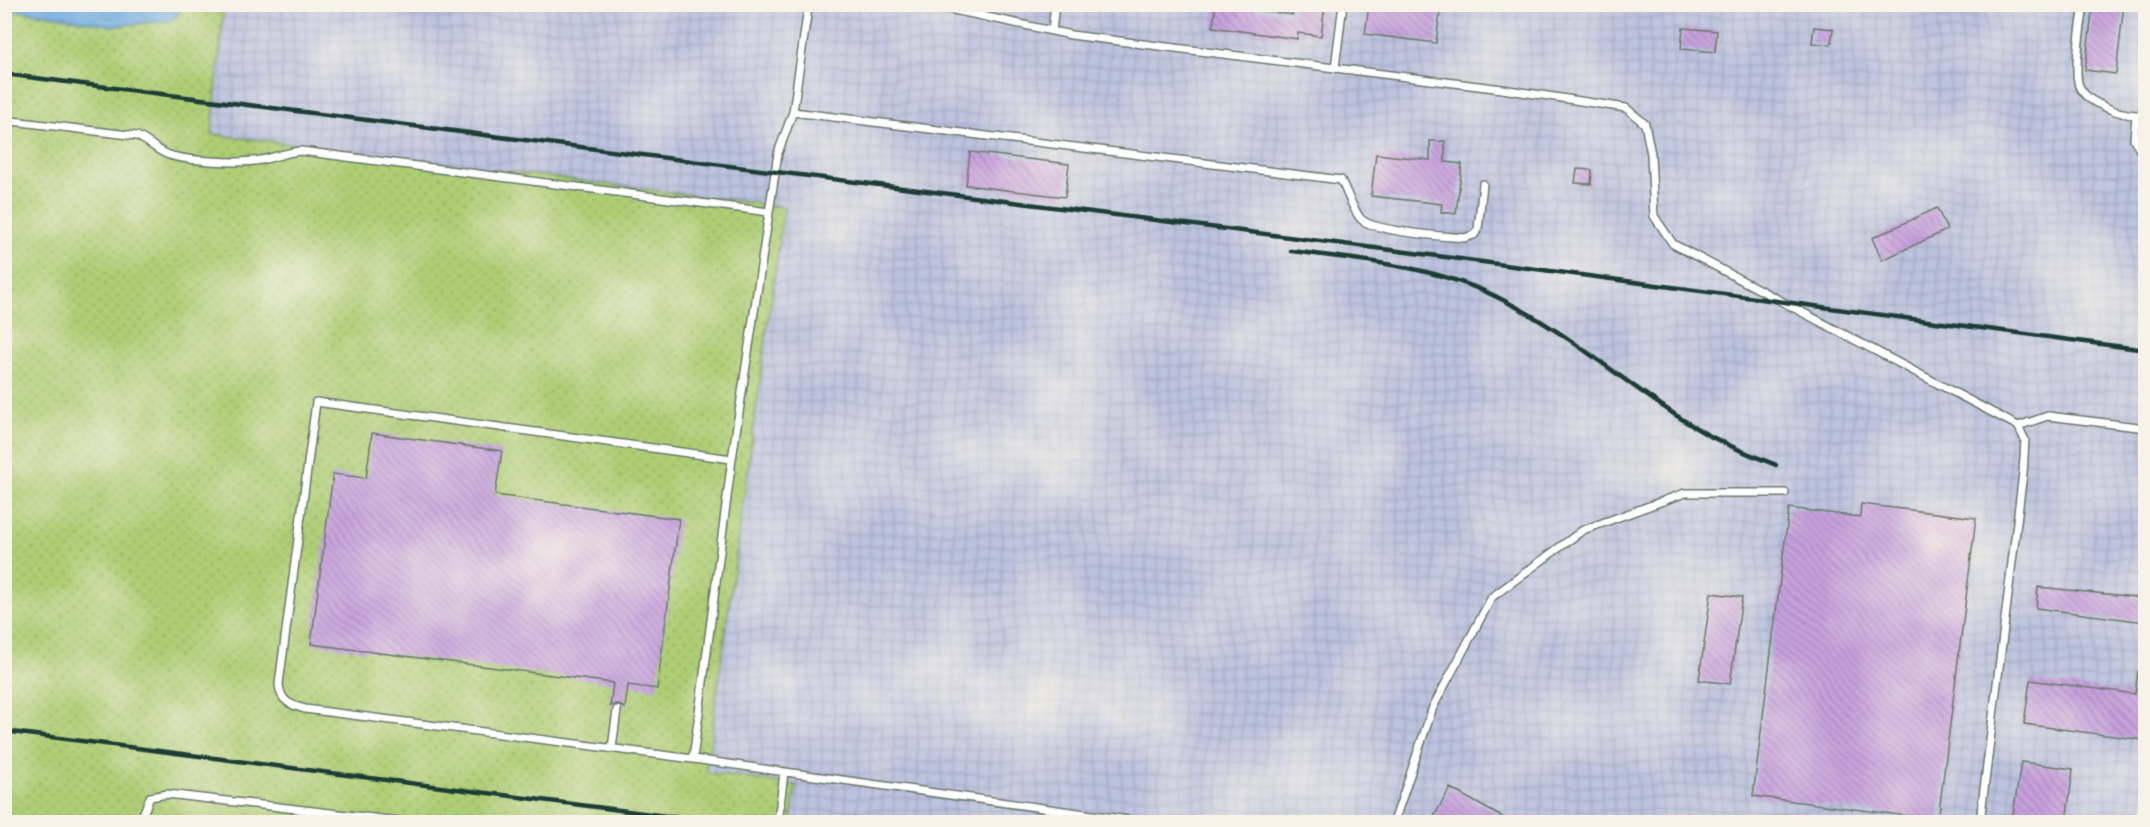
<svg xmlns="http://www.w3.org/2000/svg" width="2150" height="827" viewBox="0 0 2150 827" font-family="'EB Garamond',serif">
<defs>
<pattern id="industrial-grid" width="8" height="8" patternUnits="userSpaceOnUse" patternTransform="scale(1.5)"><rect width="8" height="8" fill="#bcc3de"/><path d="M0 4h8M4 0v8" fill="none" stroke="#a1a8bf"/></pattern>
<pattern id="grass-dots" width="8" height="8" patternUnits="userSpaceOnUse" patternTransform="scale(1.5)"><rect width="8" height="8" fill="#aece75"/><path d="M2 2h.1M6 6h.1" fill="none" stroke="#8da861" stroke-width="1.8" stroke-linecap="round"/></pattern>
<pattern id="water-ripples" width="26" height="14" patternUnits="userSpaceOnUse" patternTransform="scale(1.5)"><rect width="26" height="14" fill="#6face0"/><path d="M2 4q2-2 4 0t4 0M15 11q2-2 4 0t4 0" fill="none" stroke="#5b8db6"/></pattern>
<pattern id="building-back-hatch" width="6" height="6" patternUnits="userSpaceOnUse" patternTransform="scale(1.5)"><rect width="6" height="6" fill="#c7a1dd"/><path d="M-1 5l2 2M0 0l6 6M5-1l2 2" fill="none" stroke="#a184b4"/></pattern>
</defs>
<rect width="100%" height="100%" fill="#f7f3e8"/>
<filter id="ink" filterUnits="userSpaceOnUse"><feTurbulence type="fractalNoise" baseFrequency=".0167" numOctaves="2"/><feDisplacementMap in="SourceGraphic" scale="12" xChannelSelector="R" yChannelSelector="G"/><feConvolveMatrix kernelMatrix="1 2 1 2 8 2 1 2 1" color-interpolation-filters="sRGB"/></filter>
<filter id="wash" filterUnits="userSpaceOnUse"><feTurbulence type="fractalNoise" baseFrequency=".008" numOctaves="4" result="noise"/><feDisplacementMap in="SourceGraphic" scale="24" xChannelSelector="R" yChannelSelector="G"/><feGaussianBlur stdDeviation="1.35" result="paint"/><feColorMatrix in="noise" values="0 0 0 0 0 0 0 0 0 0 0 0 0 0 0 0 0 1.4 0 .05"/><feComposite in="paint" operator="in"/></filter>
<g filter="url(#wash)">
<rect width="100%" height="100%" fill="#f1e7ce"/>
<path fill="url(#industrial-grid)" d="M224,5H2145V822H791L796,785L706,772L783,207L211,134Z"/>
<path fill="url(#grass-dots)" stroke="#668654" stroke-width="1.5" d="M5,5H224L212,134L784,207L706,772L796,785L791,822H5Z"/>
<path fill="url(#water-ripples)" stroke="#47748a" stroke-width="1.5" d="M5,4H183V5L177,16L169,21L112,26L52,15L5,9Z"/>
<g id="blocks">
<path fill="url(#building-back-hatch)" d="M1216,4L1292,15L1294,4H1325L1321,36L1298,33L1297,39L1213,27Z
M1369,4H1441L1436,43L1365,34Z
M2093,4H2124L2116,74L2085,70Z
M1814,27L1833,29L1831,45L1812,43Z
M1683,28L1717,31L1715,52L1681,49Z
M1430,141H1445V162L1462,164L1456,214L1441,212L1442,204L1371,196L1376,154L1430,160Z
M970,152L1069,164L1065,197L966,185Z
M1577,169L1592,170L1591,184L1575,183Z
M1937,208L1947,230L1882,260L1872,238Z
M372,433L502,451L495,495L679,519L657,689L628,685L625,708L617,704L610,706L613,683L311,644L333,474L366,478Z
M1861,504L1976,518L1938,820L1753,796L1789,508L1860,517Z
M2038,587L2145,598V622L2036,608Z
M1711,593L1742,597L1730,684L1699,680Z
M2138,671H2145V725L2143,740L2024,724L2030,680L2135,694Z
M2021,762L2073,769L2066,822H2012Z
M1450,788L1511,822H1431Z"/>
</g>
</g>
<g filter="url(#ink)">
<use href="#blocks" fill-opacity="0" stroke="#68786a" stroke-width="1.5"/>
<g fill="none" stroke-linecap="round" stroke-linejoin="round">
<defs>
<path id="service" d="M926,4L1071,35L1502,89L1626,108L1645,124L1651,154L1654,216L1673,244L2018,426L2025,440L2023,473L1980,822
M2084,4C2082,22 2072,74 2080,88C2086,98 2094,102 2105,107C2118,113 2131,117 2146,114
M1052,31L1055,4
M1335,68L1343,4
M793,112L1341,180C1347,192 1352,207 1360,218C1371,232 1444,236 1464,238L1474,235L1478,229L1483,184
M2136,116L2134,139L2142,154L2146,155
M4,120L137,136C150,142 157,151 169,155C188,161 241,164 261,160C275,157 287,152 301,151L769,212
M2018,426L2048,416L2146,428
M732,459L316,402L279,684C280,701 290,705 305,709L693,759L1142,822
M612,748L617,710
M693,759L732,459L778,153L793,112L808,8L813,4
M142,822L144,812L150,797L167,794L407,822
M778,822L784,772
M1394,822L1433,707L1492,597L1583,530L1685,493H1785"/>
</defs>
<use href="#service" stroke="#68786a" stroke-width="10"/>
<use href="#service" stroke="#fff" stroke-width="7"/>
<path stroke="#1f3d34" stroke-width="4.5" d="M4,74L1430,255L2146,350
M1291,251C1363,260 1437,266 1503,300C1575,336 1633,391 1701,431C1725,445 1751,455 1776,465
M4,731L713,822"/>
</g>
</g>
<rect width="2150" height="827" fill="none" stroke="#f7f3e8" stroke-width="24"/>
</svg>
